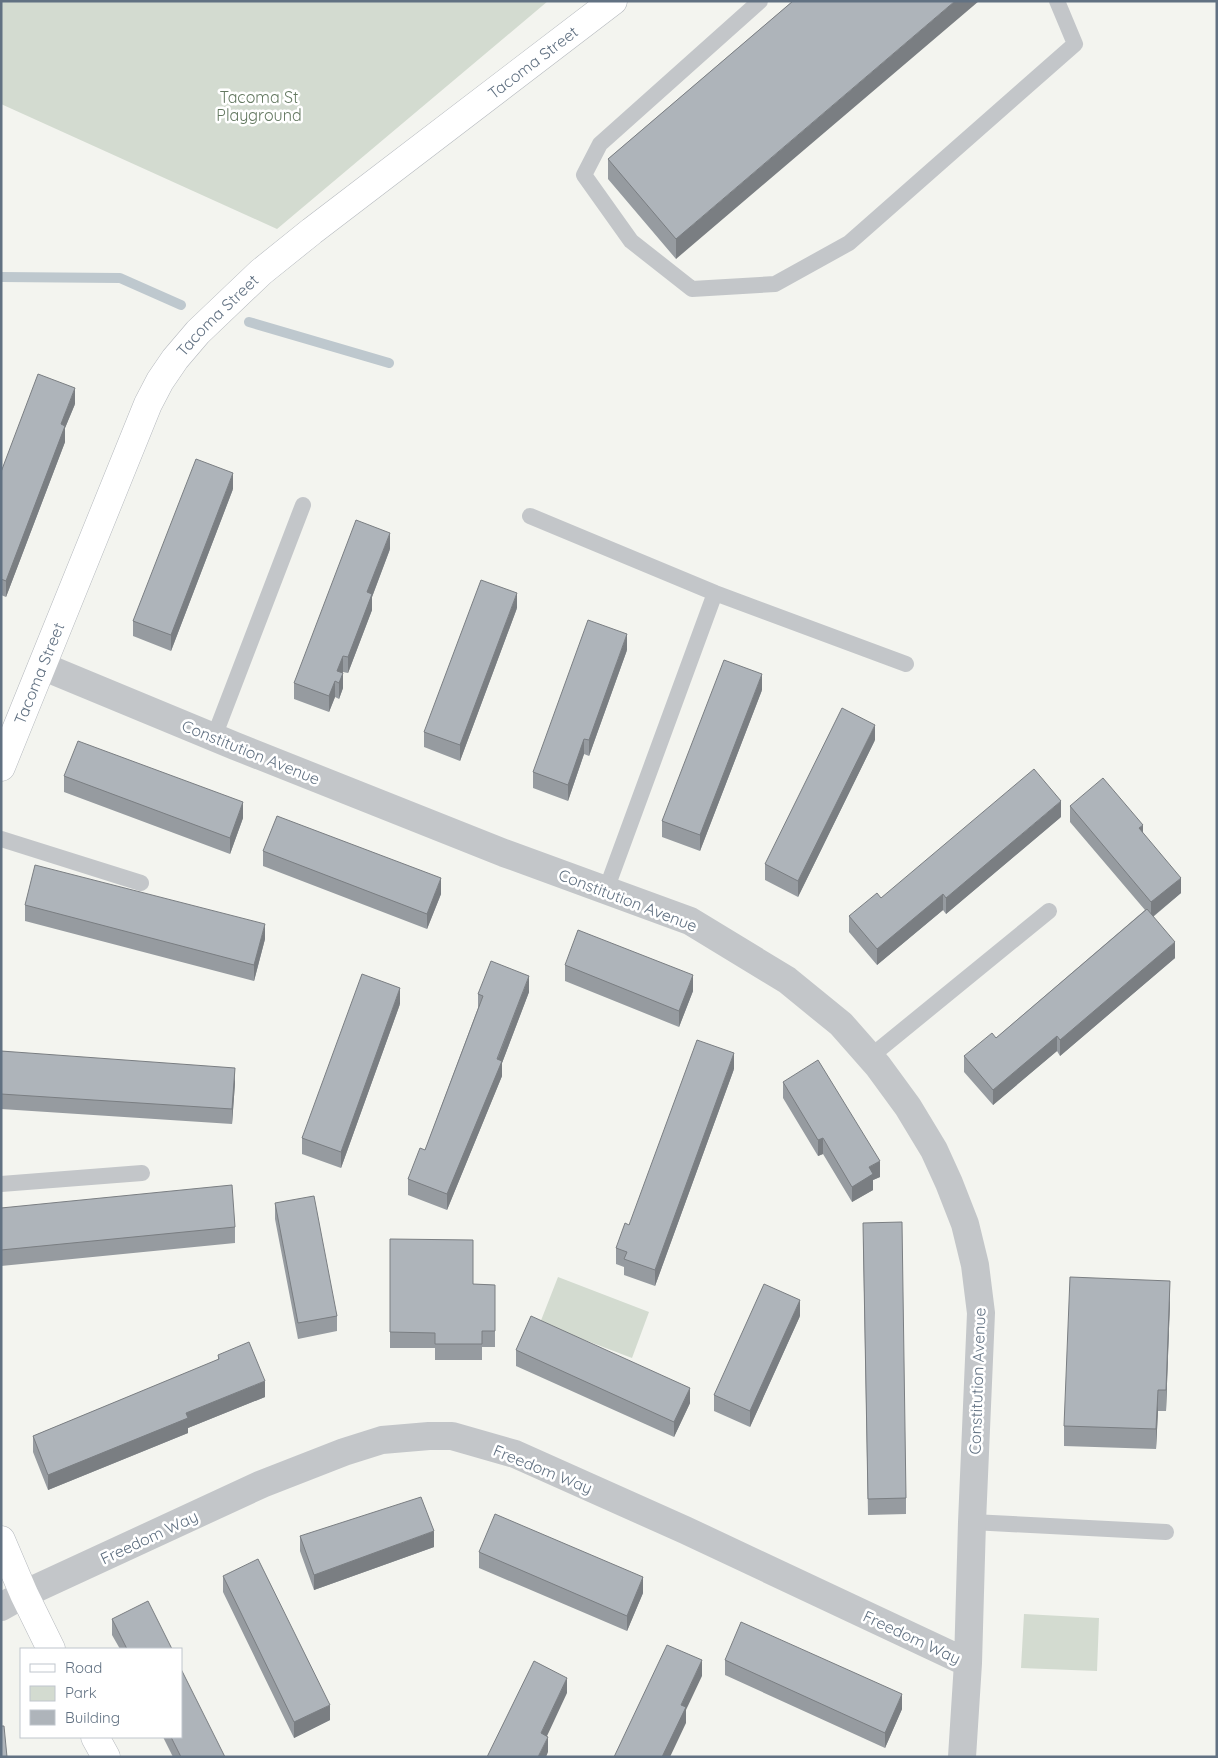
<svg xmlns="http://www.w3.org/2000/svg" width="1218" height="1758" viewBox="0 0 1218 1758" font-family="Quicksand,sans-serif">
<rect width="100%" height="100%" fill="#f3f4ef"/>
<path fill="#d3dbd0" d="M1,1H548L277,229L1,104Z
M558,1277L649,1312L632,1358L540,1323Z
M1024,1614L1099,1618L1097,1671L1021,1668Z"/>
<g fill="none" stroke-linecap="round" stroke-linejoin="round">
<path stroke="#bec8ce" stroke-width="10" d="M1,277L120,278L181,305
M249,322L389,363"/>
<defs>
<g id="secondary">
<path id="s1" d="M1,767L148,404L160,381L175,359L198,332L261,272L312,231L613,1"/>
<path d="M1,1540L24,1594L51,1649"/>
<path d="M95,1737L106,1757"/>
</g>
</defs>
<use href="#secondary" stroke="#b5b9be" stroke-width="29"/>
<path stroke="#c3c6c9" stroke-width="16" d="M760,1L600,144L584,175L631,241L692,289L775,284L849,243L1075,44L1057,1
M530,516L715,593L906,664
M214,737L303,505
M1,839L141,883
M606,890L715,593
M870,1057L1049,911
M1,1184L142,1173
M972,1522L1166,1532"/>
<path stroke="#c3c6c9" stroke-width="28" d="M42,666L235,746L504,853L690,921L787,980L841,1024L878,1066L908,1107L934,1150L949,1183L965,1224L975,1265L981,1313L972,1522L968,1663L962,1757
M1,1607L24,1594L262,1484L344,1452L382,1440L429,1436H452L515,1454L685,1530L968,1663"/>
<use href="#secondary" stroke="#fff" stroke-width="28"/>
</g>
<path fill="#969ba0" d="M793,1L676,259L608,179V159Z
M75,404L65,428V442L6,597L1,595V472Z
M233,489L171,651L133,636V621Z
M390,549L372,597V610L348,673L343,672L342,673L343,688L339,699L335,697L329,712L294,699V683Z
M517,608L460,761L424,747V732Z
M627,650L589,756L584,754L568,801L533,788V772Z
M762,690L700,851L662,837V821Z
M875,740L798,897L765,880V864Z
M64,776L243,818L230,854L64,792Z
M1070,806L1143,833L1181,893L1153,917L1175,958L1060,1056L1057,1051L993,1105L964,1072V1056L996,1038L1145,910L1070,822Z
M1061,817L946,914L943,910L877,965L849,932V916L881,898Z
M263,851L441,894L427,929L263,866Z
M25,905L265,939L254,981L25,921Z
M565,965L693,991L679,1027L565,981Z
M529,992L502,1063V1076L447,1210L408,1195V1179L425,1150L478,1008V994Z
M400,1004L341,1168L302,1154V1138Z
M1,1051L235,1083L232,1124L1,1109Z
M734,1069L655,1286L624,1275V1267L616,1264V1248L629,1225Z
M783,1082L880,1177L873,1180V1190L852,1202L823,1154L818,1156L783,1098Z
M275,1203L337,1316V1331L298,1339L275,1219Z
M1,1208L235,1227V1243L1,1266Z
M863,1238L906,1498V1514L868,1515Z
M390,1239L473,1284L495,1285V1347H482V1360H435V1348H390Z
M1170,1301L1166,1411H1158L1156,1449L1064,1446V1426Z
M800,1316L750,1427L714,1411V1395Z
M516,1350L690,1403L674,1437L516,1366Z
M218,1355L265,1397L188,1428V1433L48,1490L33,1452V1436L218,1360Z
M300,1536L434,1547L314,1590L300,1551Z
M479,1552L643,1593L627,1631L479,1568Z
M223,1576L330,1720L294,1738L223,1592Z
M112,1619L172,1649H120L112,1635Z
M725,1660L902,1709L885,1748L725,1675Z
M163,1737H181L225,1757H173Z"/>
<path fill="#7a7e82" d="M955,1H979L676,259V239Z
M75,388V404L65,428V442L6,597V581L61,424Z
M233,473V489L171,651V635Z
M390,533V549L372,597V610L348,673V657L367,592Z
M517,593V608L460,761V745Z
M627,634V650L589,756V740Z
M343,656V672L338,683L337,671Z
M343,673V688L339,699V683Z
M762,674V690L700,851V835Z
M335,681V697L329,712V696Z
M875,725V740L798,897V881Z
M584,739V754L568,801V785Z
M1061,801V817L946,914V898Z
M243,802V818L230,854V838Z
M1143,825V841L1139,828Z
M441,878V894L427,929V914Z
M1181,878V893L1151,918V902Z
M943,894V910L877,965V949Z
M265,924V939L254,981V965Z
M1175,942V958L1060,1056V1040Z
M693,975V991L679,1027V1011Z
M529,976V992L502,1063V1076L447,1210V1194Z
M400,988V1004L341,1168V1152Z
M1057,1036V1051L993,1105V1090Z
M734,1053V1069L655,1286V1270Z
M235,1068V1083L232,1124V1109Z
M823,1138V1154L818,1156V1140Z
M880,1161V1177L873,1180V1190L852,1202V1187L869,1167Z
M1170,1281V1301L1166,1411V1390Z
M800,1300V1316L750,1427V1411Z
M265,1381V1397L188,1428V1433L48,1490V1475L186,1413Z
M690,1388V1403L674,1437V1422Z
M1158,1390V1411L1156,1449V1429Z
M434,1531V1547L314,1590V1575Z
M643,1577V1593L627,1631V1616Z
M702,1660V1676L686,1710V1723L670,1757H662L681,1705Z
M567,1678V1693L541,1749V1733Z
M902,1694V1709L885,1748V1733Z
M330,1705V1720L294,1738V1722Z
M548,1737V1752L546,1757H538Z"/>
<path fill="#aeb4ba" stroke="#7a7e82" d="M793,1H955L676,239L608,159Z
M38,374L75,388L61,424L65,426L6,581L1,579V472Z
M196,459L233,473L171,635L133,621Z
M356,520L390,533L367,592L372,594L348,657L343,656L337,671L343,673L339,683L335,681L329,696L294,683Z
M481,580L517,593L460,745L424,732Z
M588,620L627,634L589,740L584,739L568,785L533,772Z
M724,660L762,674L700,835L662,821Z
M842,708L875,725L798,881L765,864Z
M78,741L243,802L230,838L64,776Z
M1034,769L1061,801L946,898L943,894L877,949L849,916L877,893L881,898Z
M1103,778L1143,825L1139,828L1181,878L1151,902L1070,806Z
M277,816L441,878L427,914L263,851Z
M35,865L265,924L254,965L25,905Z
M1147,909L1175,942L1060,1040L1057,1036L993,1090L964,1056L992,1033L996,1038Z
M578,930L693,975L679,1011L565,965Z
M491,961L529,976L497,1059L502,1061L447,1194L408,1179L420,1148L425,1150L483,996L478,994Z
M362,974L400,988L341,1152L302,1138Z
M697,1040L734,1053L655,1270L624,1259L627,1252L616,1248L625,1223L629,1225Z
M1,1051L235,1068L232,1109L1,1094Z
M818,1060L880,1161L869,1167L873,1174L852,1187L823,1138L818,1140L783,1082Z
M232,1185L235,1227L1,1250V1208Z
M314,1196L337,1316L298,1323L275,1203Z
M902,1222L906,1498L868,1499L863,1223Z
M390,1239L473,1240V1284L495,1285V1331H482V1344H435V1333L390,1332Z
M1070,1277L1170,1281L1166,1390H1158L1156,1429L1064,1426Z
M764,1284L800,1300L750,1411L714,1395Z
M531,1316L690,1388L674,1422L516,1350Z
M249,1342L265,1381L186,1413L188,1418L48,1475L33,1436L219,1359L218,1355Z
M421,1497L434,1531L314,1575L300,1536Z
M495,1514L643,1577L627,1616L479,1552Z
M258,1559L330,1705L294,1722L223,1576Z
M148,1601L172,1649H127L112,1619Z
M741,1622L902,1694L885,1733L725,1660Z
M667,1645L702,1660L681,1705L686,1707L662,1757H614Z
M534,1661L567,1678L541,1733L548,1737L538,1757H487Z
M181,1669L225,1757H181L171,1737H181Z
M1,1726H4L7,1757H1Z"/>
<g text-anchor="middle" stroke-width="5" stroke-linejoin="round" paint-order="stroke">
<g font-size="16" fill="#617182" stroke="#fff">
<text dy="6" stroke="none"><textPath href="#s1" startOffset="910">Tacoma Street</textPath></text>
<text dy="6" stroke="none"><textPath href="#s1" startOffset="505">Tacoma Street</textPath></text>
<text dy="6" stroke="none"><textPath href="#s1" startOffset="101">Tacoma Street</textPath></text>
<text transform="translate(251 752) rotate(22)" y="6">Constitution Avenue</text>
<text transform="translate(628 900) rotate(21)" y="6">Constitution Avenue</text>
<text transform="translate(977 1381) rotate(-88)" y="6">Constitution Avenue</text>
<text transform="translate(543 1469) rotate(22)" y="6">Freedom Way</text>
<text transform="translate(149 1537) rotate(-25)" y="6">Freedom Way</text>
<text transform="translate(912 1637) rotate(25)" y="6">Freedom Way</text>
</g>
<g font-size="16" fill="#637860" stroke="#fff">
<text x="259" y="103">Tacoma St<tspan x="259" dy="18">Playground</tspan></text>
</g>
</g>
<rect width="1218" height="1758" fill="none" stroke="#617182" stroke-width="5"/>
<rect x="20" y="1648" width="162" height="90" fill="#ffffff" stroke="#c0c6cd"/>
<rect x="30" y="1664" width="25" height="8" fill="#ffffff" stroke="#c0c6cd"/>
<text x="65" y="1673" font-size="15" fill="#617182">Road</text>
<rect x="30" y="1686" width="25" height="15" fill="#d3dbd0" stroke="#c0c6cd"/>
<text x="65" y="1698" font-size="15" fill="#617182">Park</text>
<rect x="30" y="1710" width="25" height="15" fill="#aeb4ba" stroke="#c0c6cd"/>
<text x="65" y="1723" font-size="15" fill="#617182">Building</text>
</svg>
